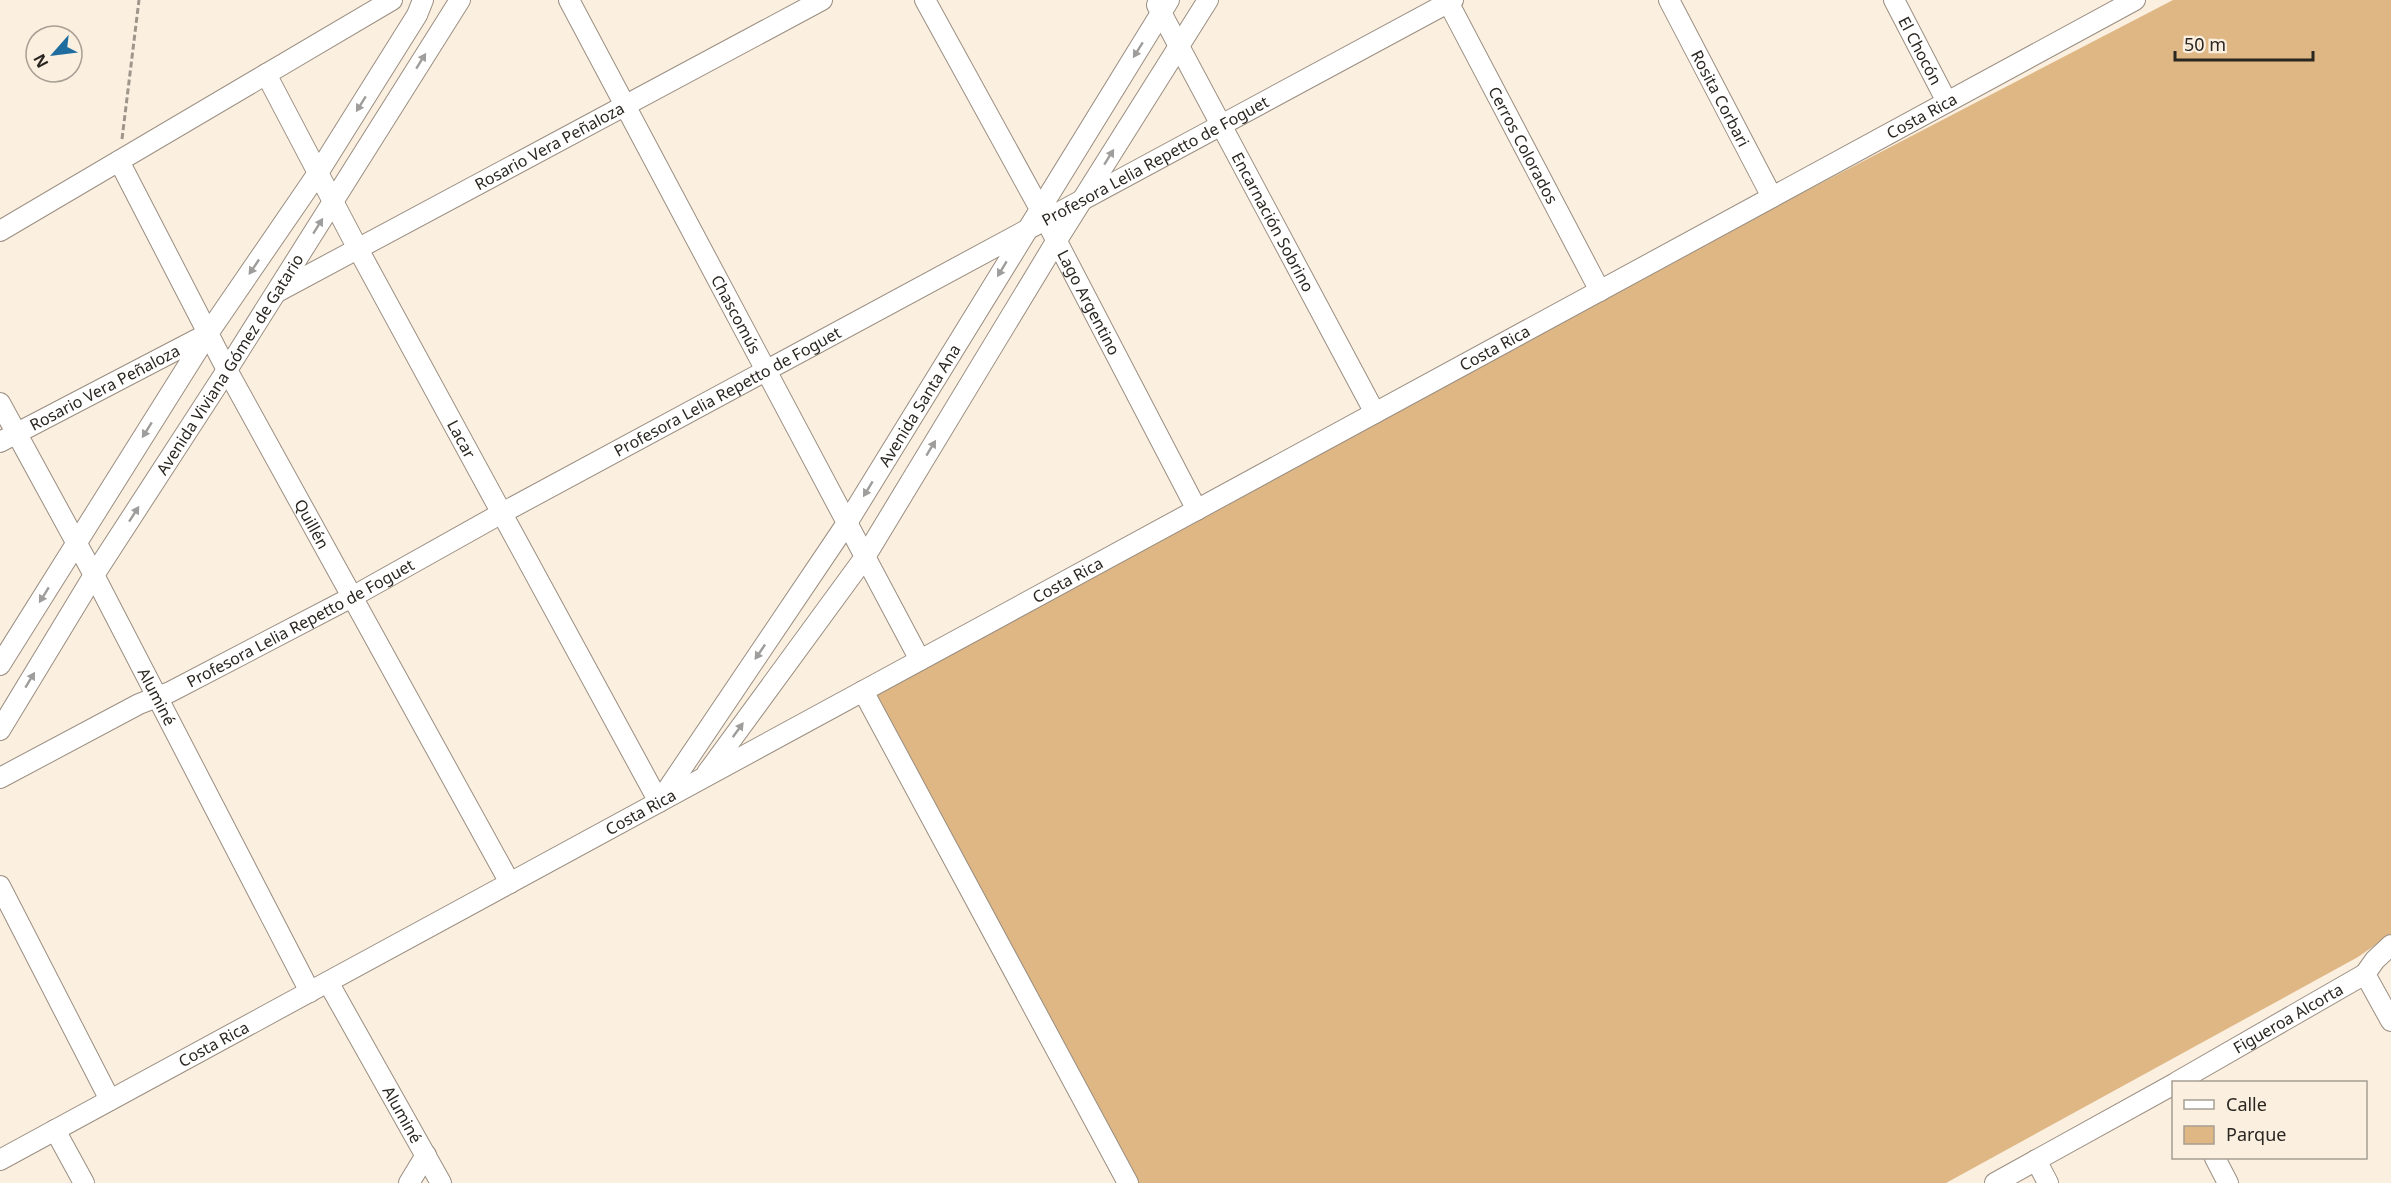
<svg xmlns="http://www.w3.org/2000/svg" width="2391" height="1183" viewBox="0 0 2391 1183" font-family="'Noto Sans',sans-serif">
<rect width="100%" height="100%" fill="#fbefe0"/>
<path fill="#dfb785" d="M2173,0H2391V934L2358,957L1946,1183H1131L871,694L1608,294Z"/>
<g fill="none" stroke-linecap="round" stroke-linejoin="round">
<defs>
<g id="minor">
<path id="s1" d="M569,0L920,660"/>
<path id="s2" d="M925,0L1040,209L1197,510"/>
<path id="s3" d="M1447,0L1600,291"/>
<path id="s4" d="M1669,0L1772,197"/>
<path id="s5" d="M1894,0L1947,102"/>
<path id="s6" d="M1157,5L1375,413"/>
<path id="s7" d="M266,74L358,249L659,802L847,523L1169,0"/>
<path id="s8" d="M119,161L227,370L510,883"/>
<path d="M0,231L392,0"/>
<path id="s9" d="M277,292L822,0"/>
<path id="s10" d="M0,403L94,575L310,992"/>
<path id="s11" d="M0,442L207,334"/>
<path d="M0,665L209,332L318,173L417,15L423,0"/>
<path d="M863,691L1128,1183"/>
<path id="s12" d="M0,730L94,575L227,370L460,0"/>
<path d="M707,773L865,557L1057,240L1208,0"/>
<path id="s13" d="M0,778L139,704L170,692L352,597L502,513L1453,0"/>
<path d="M0,886L110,1100"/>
<path d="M2365,974L2391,1021"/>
<path id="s14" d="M328,982L441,1183"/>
<path id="s15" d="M2177,1082L2365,974L2375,960L2391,945"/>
<path d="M55,1130L84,1183"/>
<path d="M2215,1158L2228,1183"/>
<path id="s16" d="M0,1160L2135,0"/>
<path d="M2036,1160L2048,1183"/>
<path d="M409,1183L426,1155"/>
<path d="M1995,1183L2174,1084"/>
</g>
</defs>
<use href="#minor" stroke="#9a8e81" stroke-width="22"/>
<path stroke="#9e968b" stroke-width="3" stroke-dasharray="6 3" stroke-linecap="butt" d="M122,139L139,0"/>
<use href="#minor" stroke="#fff" stroke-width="20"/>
</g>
<defs><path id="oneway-solid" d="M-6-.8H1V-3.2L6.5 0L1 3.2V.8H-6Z" transform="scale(1.5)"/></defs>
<g fill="#9f9d9b">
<use href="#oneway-solid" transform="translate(1138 50) rotate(122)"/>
<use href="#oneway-solid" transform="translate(421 61) rotate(-58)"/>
<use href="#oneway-solid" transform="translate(361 104) rotate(122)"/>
<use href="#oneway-solid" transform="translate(1109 157) rotate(-58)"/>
<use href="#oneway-solid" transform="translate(318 226) rotate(-58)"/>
<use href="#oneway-solid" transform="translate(254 267) rotate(124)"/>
<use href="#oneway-solid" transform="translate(1002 269) rotate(121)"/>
<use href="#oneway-solid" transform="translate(147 430) rotate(122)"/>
<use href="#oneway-solid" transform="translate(931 448) rotate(-59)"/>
<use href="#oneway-solid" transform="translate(868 489) rotate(121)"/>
<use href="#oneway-solid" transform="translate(134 514) rotate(-57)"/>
<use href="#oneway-solid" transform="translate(44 595) rotate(122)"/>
<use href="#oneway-solid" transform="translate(760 652) rotate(124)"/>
<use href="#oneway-solid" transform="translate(30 680) rotate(-59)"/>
<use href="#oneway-solid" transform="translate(738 730) rotate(-54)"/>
</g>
<g text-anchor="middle" stroke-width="6" stroke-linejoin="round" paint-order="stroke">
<g font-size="16" fill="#2a2620" stroke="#fbefe0">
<text dy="6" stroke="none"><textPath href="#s5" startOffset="57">El Chocón</textPath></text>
<text dy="6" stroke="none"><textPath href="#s4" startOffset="111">Rosita Corbari</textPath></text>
<text dy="6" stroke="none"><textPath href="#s16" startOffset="2187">Costa Rica</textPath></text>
<text dy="6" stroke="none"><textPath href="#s3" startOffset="164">Cerros Colorados</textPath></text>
<text dy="6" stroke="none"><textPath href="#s9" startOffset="309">Rosario Vera Peñaloza</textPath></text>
<text dy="6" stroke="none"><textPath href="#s13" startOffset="1310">Profesora Lelia Repetto de Foguet</textPath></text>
<text dy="6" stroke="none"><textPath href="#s6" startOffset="246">Encarnación Sobrino</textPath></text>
<text dy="6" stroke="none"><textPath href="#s2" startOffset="344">Lago Argentino</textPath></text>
<text dy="6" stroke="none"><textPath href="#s1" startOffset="356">Chascomús</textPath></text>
<text dy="6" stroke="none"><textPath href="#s16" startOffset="1701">Costa Rica</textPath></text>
<text dy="6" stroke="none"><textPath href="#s12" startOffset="432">Avenida Viviana Gómez de Gatario</textPath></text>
<text dy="6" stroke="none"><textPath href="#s11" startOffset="118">Rosario Vera Peñaloza</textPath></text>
<text dy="6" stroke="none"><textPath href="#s13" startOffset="824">Profesora Lelia Repetto de Foguet</textPath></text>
<text dy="6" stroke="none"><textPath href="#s7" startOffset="1302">Avenida Santa Ana</textPath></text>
<text dy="6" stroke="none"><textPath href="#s7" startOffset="414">Lacar</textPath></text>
<text dy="6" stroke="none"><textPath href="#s8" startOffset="411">Quillén</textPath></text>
<text dy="6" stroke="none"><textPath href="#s16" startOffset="1215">Costa Rica</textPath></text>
<text dy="6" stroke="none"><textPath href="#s13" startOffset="338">Profesora Lelia Repetto de Foguet</textPath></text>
<text dy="6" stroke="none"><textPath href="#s10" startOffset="333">Aluminé</textPath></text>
<text dy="6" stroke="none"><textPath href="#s16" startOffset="729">Costa Rica</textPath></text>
<text dy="6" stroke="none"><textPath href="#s15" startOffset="128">Figueroa Alcorta</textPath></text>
<text dy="6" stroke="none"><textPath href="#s16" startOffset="243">Costa Rica</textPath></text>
<text dy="6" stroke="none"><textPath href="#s14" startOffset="152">Aluminé</textPath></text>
</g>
</g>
<rect x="2172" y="1081" width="195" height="78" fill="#fbefe0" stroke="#a79f93" stroke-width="1.5"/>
<rect x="2184" y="1100" width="30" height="9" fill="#ffffff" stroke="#a79f93" stroke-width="1.5"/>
<text x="2226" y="1111" font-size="18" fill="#2a2620">Calle</text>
<rect x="2184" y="1126" width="30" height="18" fill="#dfb785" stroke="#a79f93" stroke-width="1.5"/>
<text x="2226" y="1141" font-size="18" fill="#2a2620">Parque</text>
<g transform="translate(54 54) rotate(242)"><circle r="28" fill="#fbefe0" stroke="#a79f93" stroke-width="1.5"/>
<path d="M0-4.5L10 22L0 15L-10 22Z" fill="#1f6d9f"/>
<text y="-9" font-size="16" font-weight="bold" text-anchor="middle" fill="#2a2620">N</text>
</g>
<path d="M2175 51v9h138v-9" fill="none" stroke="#2a2620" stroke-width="3"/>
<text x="2184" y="51" font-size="18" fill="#2a2620" stroke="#fbefe0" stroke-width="4.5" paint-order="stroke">50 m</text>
</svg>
